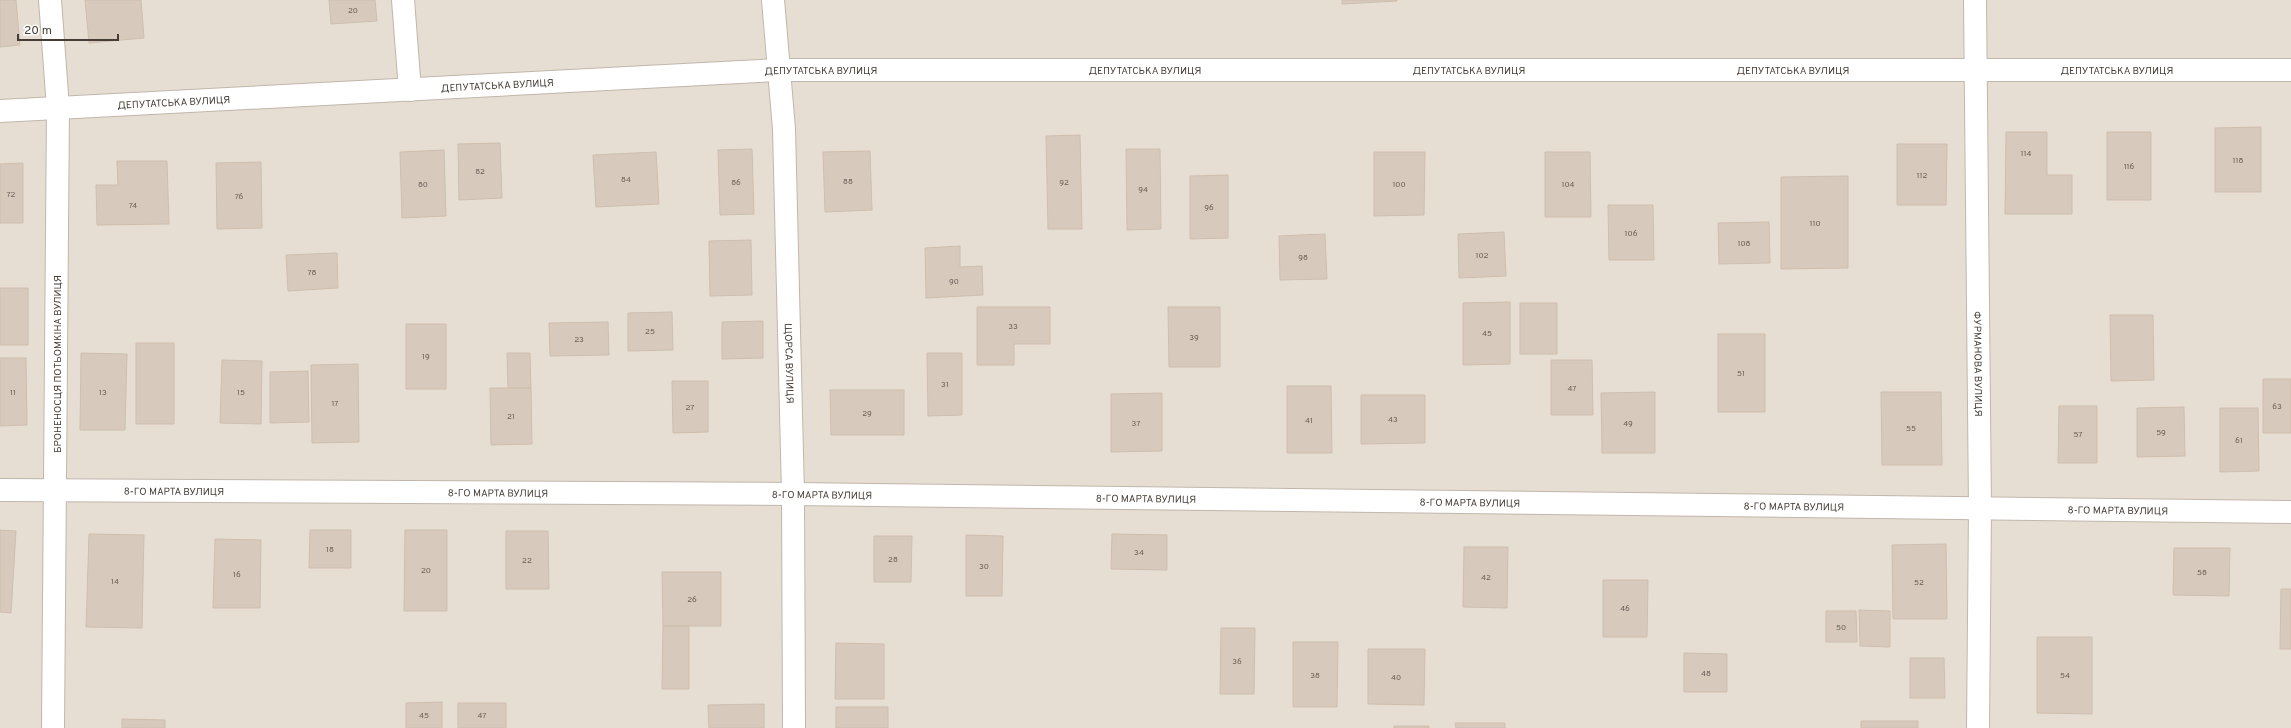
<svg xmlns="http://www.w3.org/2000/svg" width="2291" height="728" viewBox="0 0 2291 728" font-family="Overpass,sans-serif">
<rect width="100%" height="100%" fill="#f3ede5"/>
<path fill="#e7ded3" d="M0,0H2291V728H0Z"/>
<path fill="#d7cabd" stroke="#cfbeae" d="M0,0H16L20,45L0,47Z
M85,0H141L144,38L89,43Z
M329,0H375L377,21L331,24Z
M1342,0H1397V1L1342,4Z
M2261,127V192H2215V128Z
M2006,132H2047V175H2072V214H2005Z
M2107,132H2151V200H2107Z
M1080,135L1082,229H1048L1046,136Z
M500,143L502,198L459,200L458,144Z
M1897,144H1947L1946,205H1897Z
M752,149L754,214L720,215L718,150Z
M1126,149H1160L1161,229L1127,230Z
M444,150L446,216L402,218L400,152Z
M870,151L872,210L825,212L823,152Z
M656,152L659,204L596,207L593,155Z
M1374,152H1425L1424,215L1374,216Z
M1545,152H1590L1591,217H1545Z
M117,161H167L169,224L97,225L96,185H118Z
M261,162L262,228L217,229L216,163Z
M23,163V223H0V164Z
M1228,175V238L1190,239V176Z
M1848,176V268L1781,269V177Z
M1608,205H1653L1654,260H1609Z
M1769,222L1770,263L1719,264L1718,223Z
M1504,232L1506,276L1459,278L1458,234Z
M1325,234L1327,279L1280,280L1279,236Z
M751,240L752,295L710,296L709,241Z
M960,246V267L982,266L983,295L926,298L925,248Z
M337,253L338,288L288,291L286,255Z
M0,288H28V345H0Z
M1510,302V364L1463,365V303Z
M1520,303H1557V354H1520Z
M977,307H1050V344H1014V365H977Z
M1168,307H1220V367H1169Z
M672,312L673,350L628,351V313Z
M2110,315H2153L2154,380L2111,381Z
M763,321V358L722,359V322Z
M608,322L609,355L550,356L549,323Z
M406,324H446V389H406Z
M1718,334H1765V412H1718Z
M136,343H174V424H136Z
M81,353L127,354L125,430H80Z
M507,353H530L531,388H508Z
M927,353H962V415L928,416Z
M0,358H26L27,425L0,426Z
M222,360L262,361L261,424L220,423Z
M1551,360H1592L1593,415H1551Z
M358,364L359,442L312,443L311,365Z
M308,371L309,422L270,423V372Z
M2263,379H2291V433H2263Z
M672,381H708V432L673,433Z
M1287,386H1331L1332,453H1287Z
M490,388H531L532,444L491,445Z
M830,390H904V435H831Z
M1655,392V453H1602L1601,393Z
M1881,392H1941L1942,465H1882Z
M1162,393V451L1111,452V394Z
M1361,395H1425V443L1361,444Z
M2059,406H2097V463H2058Z
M2184,407L2185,456L2137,457V408Z
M2220,408H2258L2259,471L2220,472Z
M0,530L16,531L11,613L0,612Z
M310,530H351V568H309Z
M405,530H447V611H404Z
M506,531H548L549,589H506Z
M89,534L144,535L142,628L86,627Z
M1112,534L1167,535V570L1111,569Z
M966,535L1003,536L1002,596H966Z
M874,536H912L911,582H874Z
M215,539L261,540L260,608H213Z
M1946,544L1947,619H1893L1892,545Z
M1464,547H1508L1507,608L1463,607Z
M2174,548H2230L2229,596L2173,595Z
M662,572H721V626H663Z
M1603,580H1648L1647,637H1603Z
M2281,589H2291V649H2280Z
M1859,610L1890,611V647L1860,646Z
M1826,611H1856L1857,642H1826Z
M663,626H689V689H662Z
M1221,628H1255L1254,694H1220Z
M2037,637H2092V714L2037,713Z
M1293,642H1338L1337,707H1293Z
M836,643L884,644V699H835Z
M1368,649H1425L1424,705L1368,704Z
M1684,653L1727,654V692H1684Z
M1910,658H1944L1945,698H1910Z
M442,702V728H406V703Z
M458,703H506V728H458Z
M764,704V728H709L708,705Z
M836,707H888V728H836Z
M122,719L165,720V728H122Z
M1861,721H1918V728H1861Z
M1455,723H1505V728H1456Z
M1394,726H1429V728H1394Z"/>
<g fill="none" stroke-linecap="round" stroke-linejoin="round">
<defs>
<g id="minor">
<path d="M50,0L58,108L53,728"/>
<path d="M403,0L410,90"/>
<path id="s1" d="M773,0L784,129L793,494L794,728"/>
<path id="s2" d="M1975,0L1980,509L1978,728"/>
<path id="s3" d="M0,111L778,70H2291"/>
<path id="s4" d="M0,490L793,494L2291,512"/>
</g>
</defs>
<use href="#minor" stroke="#c1b6ab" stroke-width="24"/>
<use href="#minor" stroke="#fff" stroke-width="22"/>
</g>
<g text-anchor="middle" stroke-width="3" stroke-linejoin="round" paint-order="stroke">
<g font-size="8" fill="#6a6057">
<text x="353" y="13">20</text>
<text x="2026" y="156">114</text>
<text x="2238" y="163">118</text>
<text x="2129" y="169">116</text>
<text x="480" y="174">82</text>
<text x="1922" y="178">112</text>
<text x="626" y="182">84</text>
<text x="848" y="184">88</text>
<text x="736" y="185">86</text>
<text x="1064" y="185">92</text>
<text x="423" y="187">80</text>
<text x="1399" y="187">100</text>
<text x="1568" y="187">104</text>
<text x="1143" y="192">94</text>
<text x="11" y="197">72</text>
<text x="239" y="199">76</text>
<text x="133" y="208">74</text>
<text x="1209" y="210">96</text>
<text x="1815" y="226">110</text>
<text x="1631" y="236">106</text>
<text x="1744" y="246">108</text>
<text x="1482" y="258">102</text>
<text x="1303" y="260">98</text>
<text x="312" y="275">78</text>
<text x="954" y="284">90</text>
<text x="1013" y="329">33</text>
<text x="650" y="334">25</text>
<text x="1487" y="336">45</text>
<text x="1194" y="340">39</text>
<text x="579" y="342">23</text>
<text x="426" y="359">19</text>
<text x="1741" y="376">51</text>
<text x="945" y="387">31</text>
<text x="1572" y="391">47</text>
<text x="13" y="395">11</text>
<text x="103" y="395">13</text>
<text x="241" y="395">15</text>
<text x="335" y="406">17</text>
<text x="2277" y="409">63</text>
<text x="690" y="410">27</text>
<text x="867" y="416">29</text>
<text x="511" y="419">21</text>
<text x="1393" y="422">43</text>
<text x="1309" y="423">41</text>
<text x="1136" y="426">37</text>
<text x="1628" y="426">49</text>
<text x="1911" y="431">55</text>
<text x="2161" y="435">59</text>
<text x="2078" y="437">57</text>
<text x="2239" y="443">61</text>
<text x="330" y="552">18</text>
<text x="1139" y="555">34</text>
<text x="893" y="562">28</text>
<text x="527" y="563">22</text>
<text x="984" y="569">30</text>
<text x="426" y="573">20</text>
<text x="2202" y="575">58</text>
<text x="237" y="577">16</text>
<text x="1486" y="580">42</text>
<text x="115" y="584">14</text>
<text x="1919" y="585">52</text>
<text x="692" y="602">26</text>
<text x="1625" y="611">46</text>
<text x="1841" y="630">50</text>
<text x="1237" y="664">36</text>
<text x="1706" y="676">48</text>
<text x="1315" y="678">38</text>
<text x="2065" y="678">54</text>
<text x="1396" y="680">40</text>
<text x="424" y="718">45</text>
<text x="482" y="718">47</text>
</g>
<g font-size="10" fill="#453d35" stroke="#fff">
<text dy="4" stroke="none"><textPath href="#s3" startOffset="1794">ДЕПУТАТСЬКА ВУЛИЦЯ</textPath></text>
<text dy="4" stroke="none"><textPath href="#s3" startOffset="1146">ДЕПУТАТСЬКА ВУЛИЦЯ</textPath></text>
<text dy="4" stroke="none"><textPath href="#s3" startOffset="1470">ДЕПУТАТСЬКА ВУЛИЦЯ</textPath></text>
<text dy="4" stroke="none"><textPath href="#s3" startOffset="2118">ДЕПУТАТСЬКА ВУЛИЦЯ</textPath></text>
<text dy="4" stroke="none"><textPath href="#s3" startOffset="822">ДЕПУТАТСЬКА ВУЛИЦЯ</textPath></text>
<text dy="4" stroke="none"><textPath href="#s3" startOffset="498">ДЕПУТАТСЬКА ВУЛИЦЯ</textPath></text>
<text dy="4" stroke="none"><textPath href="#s3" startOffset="174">ДЕПУТАТСЬКА ВУЛИЦЯ</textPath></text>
<text transform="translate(57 364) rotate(-90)" y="4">БРОНЕНОСЦЯ ПОТЬОМКІНА ВУЛИЦЯ</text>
<text dy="4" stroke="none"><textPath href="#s1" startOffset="364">ЩОРСА ВУЛИЦЯ</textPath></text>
<text dy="4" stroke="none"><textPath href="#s2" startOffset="364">ФУРМАНОВА ВУЛИЦЯ</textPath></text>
<text dy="4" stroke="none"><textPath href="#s4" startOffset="174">8-ГО МАРТА ВУЛИЦЯ</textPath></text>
<text dy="4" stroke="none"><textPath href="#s4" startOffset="498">8-ГО МАРТА ВУЛИЦЯ</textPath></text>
<text dy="4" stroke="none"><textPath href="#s4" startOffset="822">8-ГО МАРТА ВУЛИЦЯ</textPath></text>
<text dy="4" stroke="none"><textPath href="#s4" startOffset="1146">8-ГО МАРТА ВУЛИЦЯ</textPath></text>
<text dy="4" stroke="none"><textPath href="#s4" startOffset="1470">8-ГО МАРТА ВУЛИЦЯ</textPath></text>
<text dy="4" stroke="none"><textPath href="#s4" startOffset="1794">8-ГО МАРТА ВУЛИЦЯ</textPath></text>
<text dy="4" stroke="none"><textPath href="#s4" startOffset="2118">8-ГО МАРТА ВУЛИЦЯ</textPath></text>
</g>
</g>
<path d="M18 34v6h100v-6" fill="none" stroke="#453d35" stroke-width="2"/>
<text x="24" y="34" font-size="12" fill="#453d35" stroke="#ffffff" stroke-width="3" paint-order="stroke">20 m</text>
</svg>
